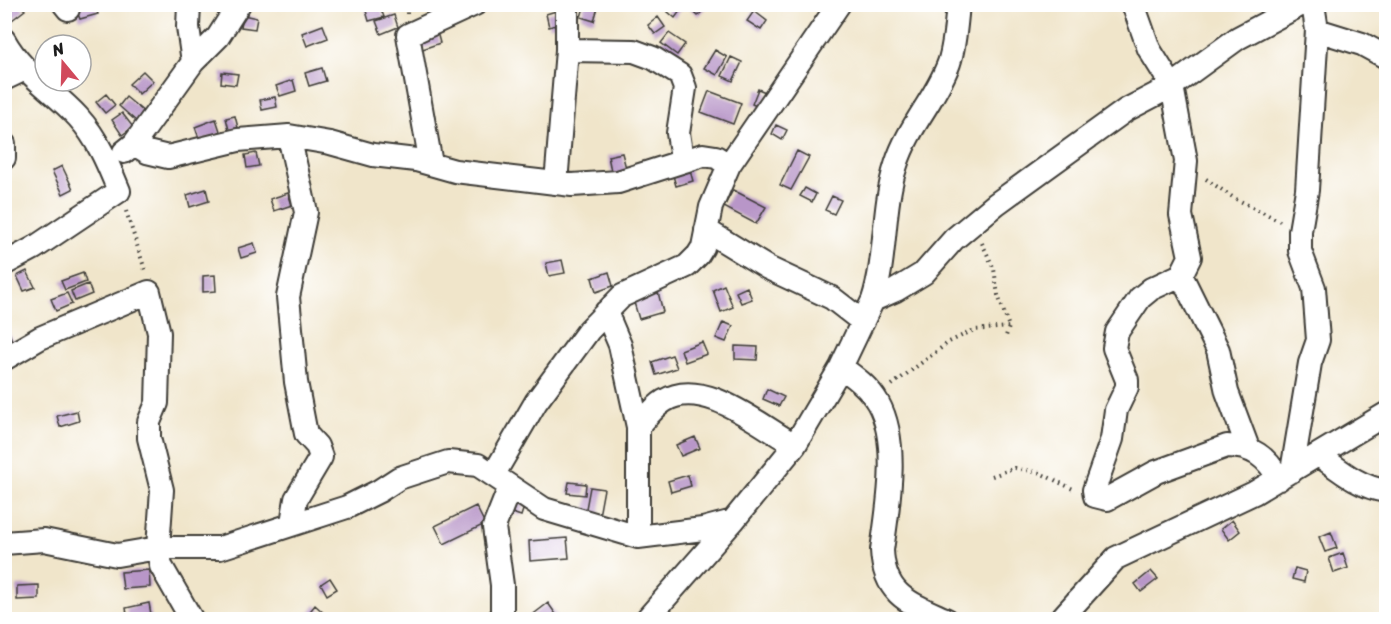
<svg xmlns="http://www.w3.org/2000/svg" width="1391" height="624" viewBox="0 0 1391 624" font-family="Sriracha,sans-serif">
<rect width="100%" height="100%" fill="#fff"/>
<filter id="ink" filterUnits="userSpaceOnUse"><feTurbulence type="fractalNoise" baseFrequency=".0167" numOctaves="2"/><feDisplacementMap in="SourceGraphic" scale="12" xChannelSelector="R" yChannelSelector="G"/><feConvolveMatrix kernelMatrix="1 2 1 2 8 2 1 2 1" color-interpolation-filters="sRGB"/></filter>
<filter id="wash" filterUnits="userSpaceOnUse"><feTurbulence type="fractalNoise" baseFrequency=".008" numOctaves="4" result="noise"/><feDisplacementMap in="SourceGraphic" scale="24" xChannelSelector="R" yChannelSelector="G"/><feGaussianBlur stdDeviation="1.35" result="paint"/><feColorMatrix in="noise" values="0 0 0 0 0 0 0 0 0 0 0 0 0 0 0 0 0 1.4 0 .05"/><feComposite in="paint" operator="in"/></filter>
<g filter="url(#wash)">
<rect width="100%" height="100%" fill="#f0e5ca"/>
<g id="blocks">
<path fill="#b896c8" d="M90,4H95L98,14L80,19L76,9Z
M364,4H379L384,17L369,21Z
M585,4H599L594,21L581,17Z
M671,4L683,7L675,18L667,11Z
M689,4H705L707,6L698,16L687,6Z
M10,5H20L25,10L12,20L4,10Z
M556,11L559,24L549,27L546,14Z
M754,11L767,21L761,30L747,21Z
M243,15L257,18L255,29L241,27Z
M394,15L398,27L381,34L376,21Z
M658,17L665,27L655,34L648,25Z
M323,25L328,38L307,46L302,33Z
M437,32L440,43L417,51L414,39Z
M669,33L685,44L677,55L661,43Z
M715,50L727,57L717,75L704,68Z
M731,57L742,62L733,81L722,76Z
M322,68L326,81L309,86L305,73Z
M143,71L153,81L139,94L129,84Z
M222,72L238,74L236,85L221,83Z
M293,80L296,91L280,96L276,86Z
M758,89L768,93L761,108L752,104Z
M709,91L741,103L733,124L701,112Z
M106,94L115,105L105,113L96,102Z
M126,97L144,112L136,121L119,106Z
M275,97L277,107L262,110L260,100Z
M122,113L133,127L122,135L112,120Z
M235,116L238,128L229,130L226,118Z
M216,119L221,134L200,141L195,127Z
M776,125L787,130L782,140L772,134Z
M797,151L809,157L791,190L780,185Z
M256,153L259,166L247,168L245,155Z
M622,153L627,172L612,176L608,156Z
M62,166L73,189L63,194L52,171Z
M689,167L693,181L676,186L672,172Z
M805,188L816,194L812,202L800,196Z
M206,189L209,201L190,207L187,195Z
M733,190L766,207L756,224L724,207Z
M288,193L292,205L274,211L270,199Z
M832,196L841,200L834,214L825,210Z
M254,243L257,253L241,258L238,248Z
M562,260L565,273L549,276L546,263Z
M27,271L35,287L24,291L17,276Z
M609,272L613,286L596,292L592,278Z
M83,273L86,282L65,290L61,281Z
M215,275L216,291L203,292V276Z
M88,284L92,294L75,301L71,291Z
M724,285L733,307L721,312L713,290Z
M747,287L752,299L741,303L736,292Z
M658,292L663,312L639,319L633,299Z
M67,293L72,304L56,311L51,299Z
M723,322L733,326L726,342L716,338Z
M8,330L13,343L4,346V332Z
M702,342L707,354L685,362L681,350Z
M735,346L758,347L757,360L735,359Z
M672,355L677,368L656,375L652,362Z
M767,389L784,397L779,406L763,399Z
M77,411L79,421L60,427L57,416Z
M695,437L700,448L681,456L676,445Z
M688,475L691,486L671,492L668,481Z
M569,482L586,484L585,495L567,493Z
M590,487L604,489L599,516L585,514Z
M516,502L525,504L521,516L512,513Z
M476,506L485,524L444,544L435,526Z
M1232,520L1240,531L1229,540L1221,529Z
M1331,532L1337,548L1325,552L1319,537Z
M567,538L569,558L530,561L529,541Z
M1343,553L1348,568L1334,573L1329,558Z
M1295,568L1306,571L1304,582L1292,579Z
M149,570L150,587L123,589L121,572Z
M1151,571L1158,579L1141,592L1135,584Z
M330,578L337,589L327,595L321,584Z
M39,585V599L17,600V586Z
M149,603L152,620H128L126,608Z
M548,603L560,620H526L531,616Z
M315,605L327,616L324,620H312L307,615Z"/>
</g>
</g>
<g filter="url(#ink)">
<use href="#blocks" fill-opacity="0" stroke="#3c3a36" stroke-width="1.5"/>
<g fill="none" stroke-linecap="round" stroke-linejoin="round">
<defs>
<path id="minor" d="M64,4L68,9
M189,4L188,27L193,62
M1133,4L1149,49L1172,86L1186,161L1181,215L1190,257L1181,275L1218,350L1227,392L1248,448
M1317,30L1362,44L1386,57
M4,40C22,73 53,90 78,117C98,139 108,164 119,191L34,248L4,264
M567,50L634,51L653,58L680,75L685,88L678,133L682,159
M4,79L25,69
M289,136L306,212L288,297L296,382L306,434L317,446L321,457L296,499L292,523
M4,144V158
M134,144L147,152L168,157L238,140L289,136L330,143L373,155L416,160L455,171L572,185L618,182L703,155L716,157L729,165
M124,152L134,144L193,62L218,37L239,4
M431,164L408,35L475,4
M556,183L567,50V4
M706,230L768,268L832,298L863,322
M1181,275L1151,289L1140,298L1117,332L1114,348L1127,380V387L1116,410L1112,439L1094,490L1095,496L1107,499L1156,472L1227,446C1252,446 1267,457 1279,479
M873,300C887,257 882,208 896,165C908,126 936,99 949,63C955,45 956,24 958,4
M606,312L620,345L638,427C646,418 654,407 664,401C703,376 760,426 795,445
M4,359L40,338L149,292L159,333L157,403L149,422V438L162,490L158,548L161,566L192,620
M841,367C855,377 869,387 878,403C900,442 888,507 882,550C884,596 910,603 947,620
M1319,455C1341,471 1359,487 1386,491
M1292,471L1310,363L1318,340L1314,288L1300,251V231L1307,190L1317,30L1313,4
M494,474L536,402L589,330L622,296L687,266L698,255L703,247L711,207L729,165L839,4
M638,537V427
M4,543L44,540L117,555L158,548H220L347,507L379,491L399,478L448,462L478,465L544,509L638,537L703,529L733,521L795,445L841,367L873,300L896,290L924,273L954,239L996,204L1126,110L1172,86L1238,38L1302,4
M502,620V585L494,527L509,489
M646,620L733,521
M1060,620L1116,558L1254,493L1386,414"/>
</defs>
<use href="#minor" stroke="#3c3a36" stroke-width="26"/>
<path stroke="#3c3a36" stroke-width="4" stroke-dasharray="1.5 4.5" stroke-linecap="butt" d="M407,14V4
M1206,179L1234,198L1280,221
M126,211L146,273
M982,243L994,269L998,295L1009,327L1005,339
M892,385L949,342L974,330L1009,327
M992,476L1015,468L1040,473L1075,490"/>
<use href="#minor" stroke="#fff" stroke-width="22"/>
</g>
</g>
<rect width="1391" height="624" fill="none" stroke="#fff" stroke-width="24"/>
<g transform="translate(63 63) rotate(341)"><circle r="28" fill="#ffffff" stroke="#a4a4a4" stroke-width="1.5"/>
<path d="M0-4.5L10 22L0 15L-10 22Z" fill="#d1495b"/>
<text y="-9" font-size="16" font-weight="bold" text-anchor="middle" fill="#1c1c1c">N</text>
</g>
</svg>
